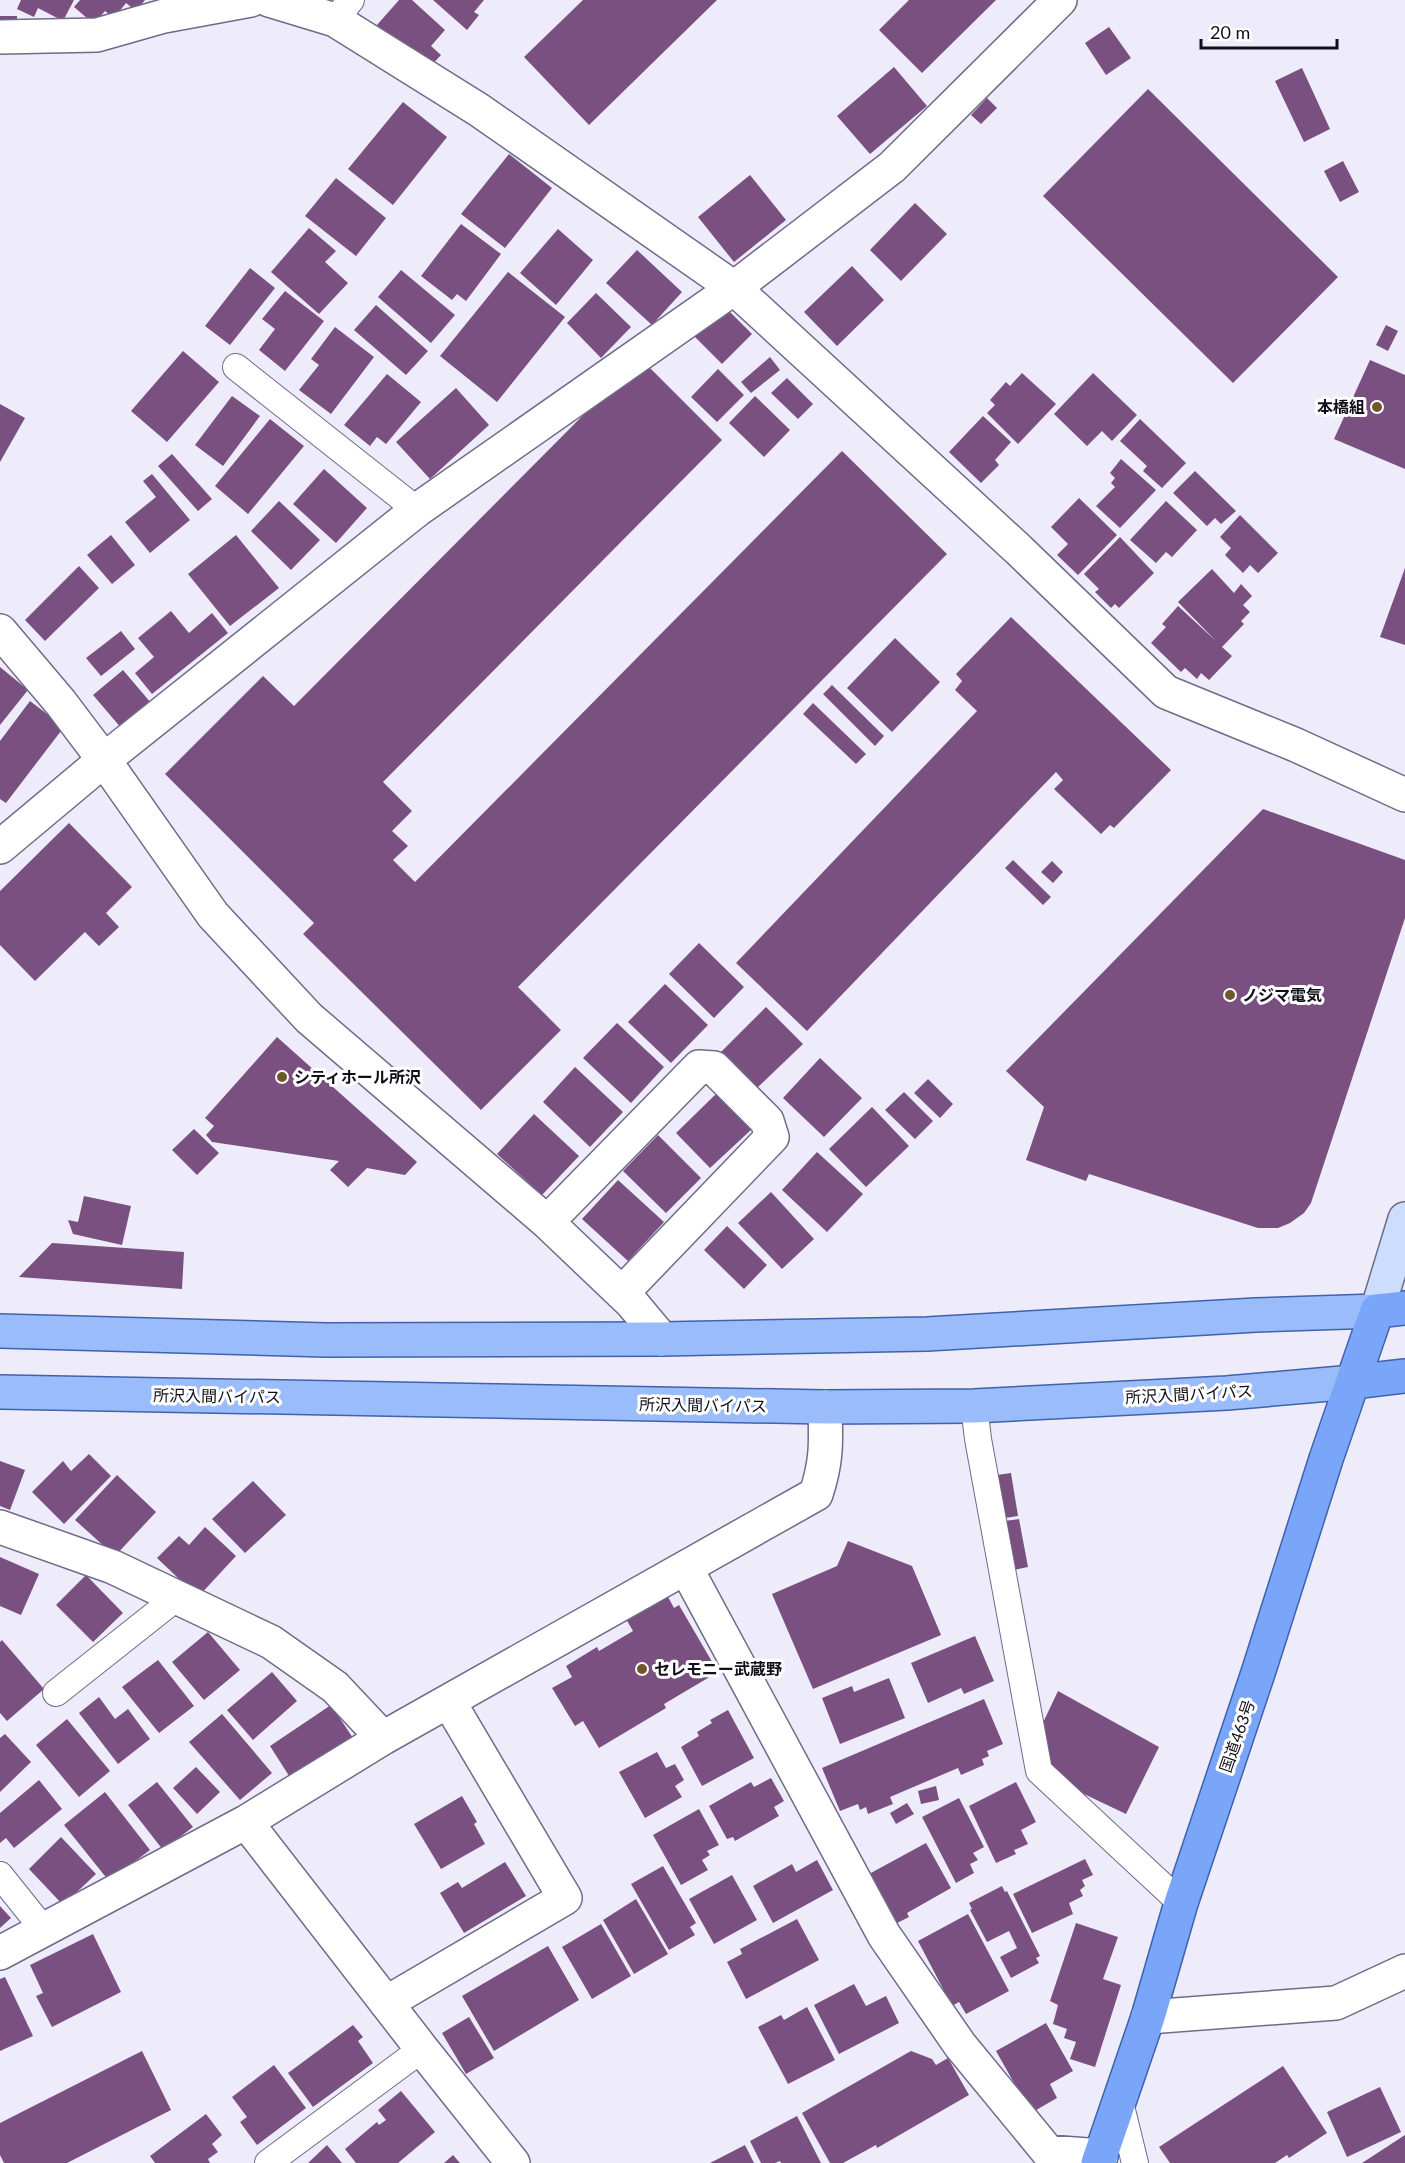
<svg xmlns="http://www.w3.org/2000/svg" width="1405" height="2163" viewBox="0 0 1405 2163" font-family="Lato,'Noto Sans JP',sans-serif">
<rect width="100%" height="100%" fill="#eeecfa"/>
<path fill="#7a5080" d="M21,0H74L63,21L38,8L34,17L17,9Z
M80,0H145L136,11L126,3L114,18L105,11L94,24L74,7Z
M399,0H412L445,30L431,46L441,55L427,70L377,25Z
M433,0H484L474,12L479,15L467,30Z
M583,0H717L589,125L524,57Z
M909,0H996L922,73L879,30Z
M0,16H17V33H0Z
M1109,27L1131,58L1106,75L1085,43Z
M894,67L927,106L870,154L837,116Z
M1302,68L1330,129L1304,142L1275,81Z
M1148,89L1338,277L1233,383L1043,196Z
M987,98L997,108L981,124L971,115Z
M403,102L447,137L393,205L348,169Z
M509,154L552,188L505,248L461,214Z
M1343,161L1359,192L1340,202L1324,171Z
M750,175L786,220L734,262L698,217Z
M336,178L386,218L356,256L305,216Z
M915,203L947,234L901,281L870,250Z
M461,224L501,254L466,301L457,294L452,300L421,276Z
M309,228L336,251L325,262L348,283L319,314L271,272Z
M558,229L593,260L556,305L520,273Z
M637,250L682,292L652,325L606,283Z
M852,266L884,300L837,346L804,312Z
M250,268L275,288L230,345L205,326Z
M401,270L455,315L431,343L378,297Z
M508,272L565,317L497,402L440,356Z
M285,291L324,321L285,371L259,350L275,329L262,319Z
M596,293L631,327L601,358L567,323Z
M722,304L752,334L722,364L692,334Z
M376,305L428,351L406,375L354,330Z
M1386,325L1398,331L1388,351L1376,345Z
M335,327L374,357L331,414L299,390L319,365L311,359Z
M183,351L219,382L167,442L131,411Z
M770,357L780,370L751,393L741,382Z
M640,358L722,440L383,782L412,811L392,831L408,846L393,860L415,882L842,451L947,554L518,987L561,1030L481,1110L303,934L314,923L165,774L263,676L294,706Z
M1370,360L1405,375V469L1334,439Z
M718,369L744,395L717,422L691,397Z
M1022,373L1056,404L1018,444L987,413L995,405L990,400L1006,382L1010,386Z
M1093,373L1137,415L1112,441L1102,431L1087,446L1054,414Z
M387,374L421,402L386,444L377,437L370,446L344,425Z
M787,378L813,404L798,419L771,393Z
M456,388L489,425L430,479L396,442Z
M232,396L260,416L223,466L195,445Z
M755,396L790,430L764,457L729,423Z
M0,404L25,418L0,462Z
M983,416L1011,442L995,460L999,465L981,483L949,452Z
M270,419L304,446L248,514L215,486Z
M1140,419L1186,463L1162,488L1143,471L1147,466L1120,441Z
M172,454L212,499L198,511L158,466Z
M1121,459L1156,490L1120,528L1096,506L1115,487L1111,483L1115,478L1110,473Z
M324,469L367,508L336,543L293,504Z
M1195,471L1236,511L1221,524L1215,518L1207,526L1173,493Z
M152,474L190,520L150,553L125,522L156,497L143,481Z
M1079,498L1117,535L1078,575L1057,555L1068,544L1051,527Z
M279,501L320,540L291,570L251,531Z
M1166,501L1197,530L1172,557L1166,552L1156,563L1130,540Z
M1240,515L1278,553L1258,573L1250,565L1243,573L1225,555L1231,548L1220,537Z
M111,535L135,565L112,584L87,555Z
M236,535L279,588L230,626L188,574Z
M1120,537L1154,573L1119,608L1115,604L1111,608L1095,592L1099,589L1084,574Z
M79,566L99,588L45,641L25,620Z
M1405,568V645L1380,637Z
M1212,569L1234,593L1241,584L1252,596L1243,605L1250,612L1241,621L1244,624L1222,647L1232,656L1209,680L1201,673L1197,679L1185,668L1181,672L1151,643L1166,627L1162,624L1178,606L1216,641L1178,602Z
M171,611L189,633L212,613L228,633L152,694L135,673L154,657L138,638Z
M1011,617L1171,770L1114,828L1110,825L1101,834L1054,789L1063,780L1056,772L807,1031L736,963L977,711L955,690L962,681L956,674Z
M121,631L135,649L101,676L86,658Z
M895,638L940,682L892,732L847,688Z
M0,667L28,690L0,725Z
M123,670L151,703L122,729L93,695Z
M832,685L884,736L875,746L823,694Z
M30,701L64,727L6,803L0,799V741Z
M813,703L866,754L856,764L803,714Z
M1263,809L1405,860V918L1311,1203L1304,1213L1290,1223L1278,1228H1258L1089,1174L1086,1181L1026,1160L1044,1107L1006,1071Z
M69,823L132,887L106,913L119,927L99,946L85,932L35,981L0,945V891Z
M1013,860L1051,897L1043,905L1005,868Z
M1052,861L1063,872L1053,883L1041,872Z
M699,943L744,987L714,1018L669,974Z
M665,984L708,1025L671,1063L628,1022Z
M766,1007L803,1044L757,1088L721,1052Z
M617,1023L664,1067L631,1103L583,1058Z
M277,1037L417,1162L405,1175L367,1168L348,1187L330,1170L339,1161L212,1142L206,1135L214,1126L205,1118Z
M820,1058L862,1098L824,1137L783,1098Z
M575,1067L623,1112L590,1147L543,1102Z
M928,1079L953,1104L940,1118L914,1093Z
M904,1092L933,1121L915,1139L885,1110Z
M717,1093L752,1129L710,1168L676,1133Z
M872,1107L909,1146L866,1187L829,1149Z
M534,1114L579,1156L542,1195L497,1154Z
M194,1129L219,1153L197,1175L172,1150Z
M658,1135L701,1178L666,1213L623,1171Z
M817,1152L863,1194L827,1232L782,1190Z
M618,1180L664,1222L628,1261L582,1219Z
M771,1192L814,1239L782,1269L738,1223Z
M84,1196L131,1206L122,1245L73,1234L68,1220L78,1222Z
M727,1226L767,1265L744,1289L704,1250Z
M52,1243L184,1252L182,1289L19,1277Z
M89,1454L111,1476L64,1524L32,1492L63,1461L71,1471Z
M0,1461L25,1470L10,1510L0,1506Z
M1011,1473L1018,1516L1005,1518L997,1475Z
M117,1475L156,1512L115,1556L75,1520Z
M253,1481L286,1515L245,1553L212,1519Z
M1019,1519L1028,1567L1014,1570L1004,1521Z
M205,1527L236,1556L198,1597L157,1558L179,1536L189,1545Z
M848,1541L912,1566L941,1635L813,1689L772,1594L837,1566Z
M0,1557L39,1574L21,1615L0,1606Z
M86,1575L123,1613L93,1642L56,1605Z
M667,1595L674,1608L679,1605L718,1672L664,1704L666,1708L599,1748L583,1721L575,1726L552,1688L572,1677L566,1666L597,1647L599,1651L633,1631L626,1619Z
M208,1632L240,1670L204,1700L172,1662Z
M975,1636L994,1681L964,1694L961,1688L928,1703L911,1663Z
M2,1640L44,1689L7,1721L0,1713V1642Z
M158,1660L194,1706L159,1733L122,1687Z
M272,1672L297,1701L253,1740L227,1710Z
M889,1678L905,1718L840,1744L822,1698L852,1686L854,1692Z
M1058,1691L1159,1747L1126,1814L1063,1784L1048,1766L1040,1729Z
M99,1697L115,1719L128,1709L150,1739L118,1764L79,1713Z
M984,1699L1003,1744L987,1751L989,1756L982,1759L984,1765L961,1775L958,1768L890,1797L893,1804L868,1814L866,1807L860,1810L858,1804L840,1811L822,1768Z
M331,1705L353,1738L291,1779L270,1746Z
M728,1710L754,1758L702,1786L681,1747L699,1736L697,1732L712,1723L710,1720Z
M222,1714L272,1773L240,1800L189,1742Z
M67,1719L110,1771L79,1797L36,1745Z
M5,1734L31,1762L0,1792V1738Z
M657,1752L666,1768L675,1764L684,1780L675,1786L682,1797L645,1818L619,1772Z
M196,1767L220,1792L197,1814L173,1788Z
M771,1778L784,1801L774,1807L779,1816L735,1841L733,1837L727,1839L709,1806L751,1782L754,1787Z
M39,1780L62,1809L14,1848L6,1838L0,1843V1813Z
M157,1782L193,1827L163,1850L128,1805Z
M1016,1782L1036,1822L1021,1830L1028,1844L1014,1850L1016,1854L996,1863L969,1806Z
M936,1786L939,1800L921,1804L918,1791Z
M105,1792L150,1850L109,1881L64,1825Z
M462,1796L477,1822L474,1824L485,1844L441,1869L414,1824Z
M959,1798L984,1847L973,1853L978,1860L970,1864L974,1873L956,1883L922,1817Z
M907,1803L914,1814L896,1824L890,1813Z
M699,1809L719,1845L707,1851L710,1855L702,1860L708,1870L681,1885L653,1835Z
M61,1837L96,1874L63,1905L29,1869Z
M926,1843L951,1888L907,1913L909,1917L897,1923L869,1874Z
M1085,1859L1093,1875L1082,1880L1085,1886L1080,1890L1083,1896L1069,1903L1073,1914L1032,1933L1013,1894Z
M817,1860L833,1890L773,1923L753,1886L792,1864L796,1872Z
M505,1862L526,1896L464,1933L440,1893L458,1882L462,1888Z
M663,1866L696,1923L690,1927L695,1935L669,1950L631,1884Z
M732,1875L757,1920L714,1944L689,1899Z
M1002,1886L1005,1892L1007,1891L1040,1956L1036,1958L1039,1963L1011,1978L1000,1957L1017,1948L1009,1931L987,1942L970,1910L972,1909L969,1903Z
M636,1899L668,1954L634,1974L603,1920Z
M0,1906L11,1918L0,1928Z
M968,1914L1009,1991L966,2014L959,2002L952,2006L918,1941Z
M797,1919L819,1960L746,1999L727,1962L742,1954L740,1949Z
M1076,1923L1118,1937L1103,1979L1121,1985L1095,2067L1070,2059L1076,2042L1064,2038L1067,2029L1053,2024L1058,2005L1050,2001Z
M601,1924L631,1976L592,1999L562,1947Z
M93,1934L121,1992L52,2027L36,1996L43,1993L30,1965Z
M548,1946L579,2000L494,2051L462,1996Z
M5,1977L33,2036L0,2051V1979Z
M854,1984L866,2006L886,1996L899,2023L839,2054L814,2005Z
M807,2007L835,2060L788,2084L758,2027L781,2015L784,2020Z
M469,2017L494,2058L466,2074L442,2033Z
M1046,2023L1073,2071L1050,2084L1057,2098L1031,2113L996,2051Z
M353,2025L363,2037L358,2041L373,2063L313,2107L288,2073Z
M142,2051L171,2110L67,2163H4L0,2155V2123Z
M911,2051L932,2059L936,2065L948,2058L969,2095L877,2148L876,2145L843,2163H830L802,2113Z
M274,2065L306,2108L257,2145L240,2122L247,2117L232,2097Z
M1283,2066L1327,2133L1289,2158L1287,2155L1275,2163H1170L1159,2147Z
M1380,2087L1401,2132L1347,2157L1327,2112Z
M401,2091L435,2132L398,2163H356L345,2149L377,2122L379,2125L386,2120L378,2110Z
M206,2114L222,2135L212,2144L218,2152L208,2159L210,2163H155L150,2156Z
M797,2116L821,2163H781L780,2161L775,2163H761L750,2141Z
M1405,2135V2163H1362Z
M327,2145L342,2163H308Z
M745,2145L754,2163H710Z
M453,2155L460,2163H444Z"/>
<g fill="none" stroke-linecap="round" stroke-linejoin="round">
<defs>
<path id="service" d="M335,20L351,0
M236,367L417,510
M974,1406L978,1439L1039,1771L1181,1903
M56,1693L176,1598
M0,1875L44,1930
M1120,2102L1135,2163
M268,2163L422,2049"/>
<path id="minor" d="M269,0L335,20L479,110L734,288L1019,550L1166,692L1296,745L1405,795
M0,37L97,35L164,16L251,0
M0,631L61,703L104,760L213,915L309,1018L547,1222L631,1302L662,1339
M0,847L104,760L417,510L734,288L892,167L1060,0
M547,1222L699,1067L714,1068L767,1121L772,1137L622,1293
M0,1527L113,1567L271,1642L335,1687L383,1738
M686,1568L884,1935L960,2045L1048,2152L1101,2156
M246,1822L422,2049L513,2163
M0,1953L246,1822L383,1738L816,1494C827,1461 826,1442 825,1407
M386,2003L565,1898L449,1702
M1148,2017L1336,2003L1405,1971"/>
<path id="secondary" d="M1377,1311L1405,1219"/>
<path id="primary" d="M0,1331L326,1340L662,1339L927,1334L1256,1315L1377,1311
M0,1392L825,1407L974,1406L1227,1393L1353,1382"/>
<path id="trunk" d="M1353,1382L1405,1376
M1098,2163L1148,2017L1181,1903L1259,1670L1326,1459L1377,1311L1405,1308"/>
</defs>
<use href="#service" stroke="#6f6b88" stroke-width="28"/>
<use href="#minor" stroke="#6f6b88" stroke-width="36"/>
<use href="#secondary" stroke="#6f6b88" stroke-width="36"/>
<use href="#primary" stroke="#3f62ab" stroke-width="36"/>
<use href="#trunk" stroke="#3f62ab" stroke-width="36"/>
<use href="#service" stroke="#fff" stroke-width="26"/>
<use href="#minor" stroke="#fff" stroke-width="33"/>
<use href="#secondary" stroke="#cdddfd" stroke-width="33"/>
<use href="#primary" stroke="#9bbcfb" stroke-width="33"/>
<use href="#trunk" stroke="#7aa6fa" stroke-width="33"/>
</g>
<g fill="#705728" stroke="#fff" stroke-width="2">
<circle cx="1377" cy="407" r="6"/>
<circle cx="1230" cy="995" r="6"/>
<circle cx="282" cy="1077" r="6"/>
<circle cx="642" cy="1669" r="6"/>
</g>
<g text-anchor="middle" stroke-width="6" stroke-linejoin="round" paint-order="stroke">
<g font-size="16" font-weight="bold" fill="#100e19" stroke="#fff" text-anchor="start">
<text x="1365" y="413" text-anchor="end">本橋組</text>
<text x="1242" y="1001">ノジマ電気</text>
<text x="294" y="1083">シティホール所沢</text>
<text x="654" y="1675">セレモニー武蔵野</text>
</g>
<g font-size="16" fill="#100e19" stroke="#fff">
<text transform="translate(1189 1394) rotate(-3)" y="6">所沢入間バイパス</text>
<text transform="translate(217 1396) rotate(1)" y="6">所沢入間バイパス</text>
<text transform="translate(703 1405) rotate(1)" y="6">所沢入間バイパス</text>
<text transform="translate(1237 1736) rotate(-71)" y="6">国道463号</text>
</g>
</g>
<path d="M1201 39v9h136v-9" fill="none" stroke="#100e19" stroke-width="3"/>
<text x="1210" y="39" font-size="18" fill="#100e19" stroke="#ffffff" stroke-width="4.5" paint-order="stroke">20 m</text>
</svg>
